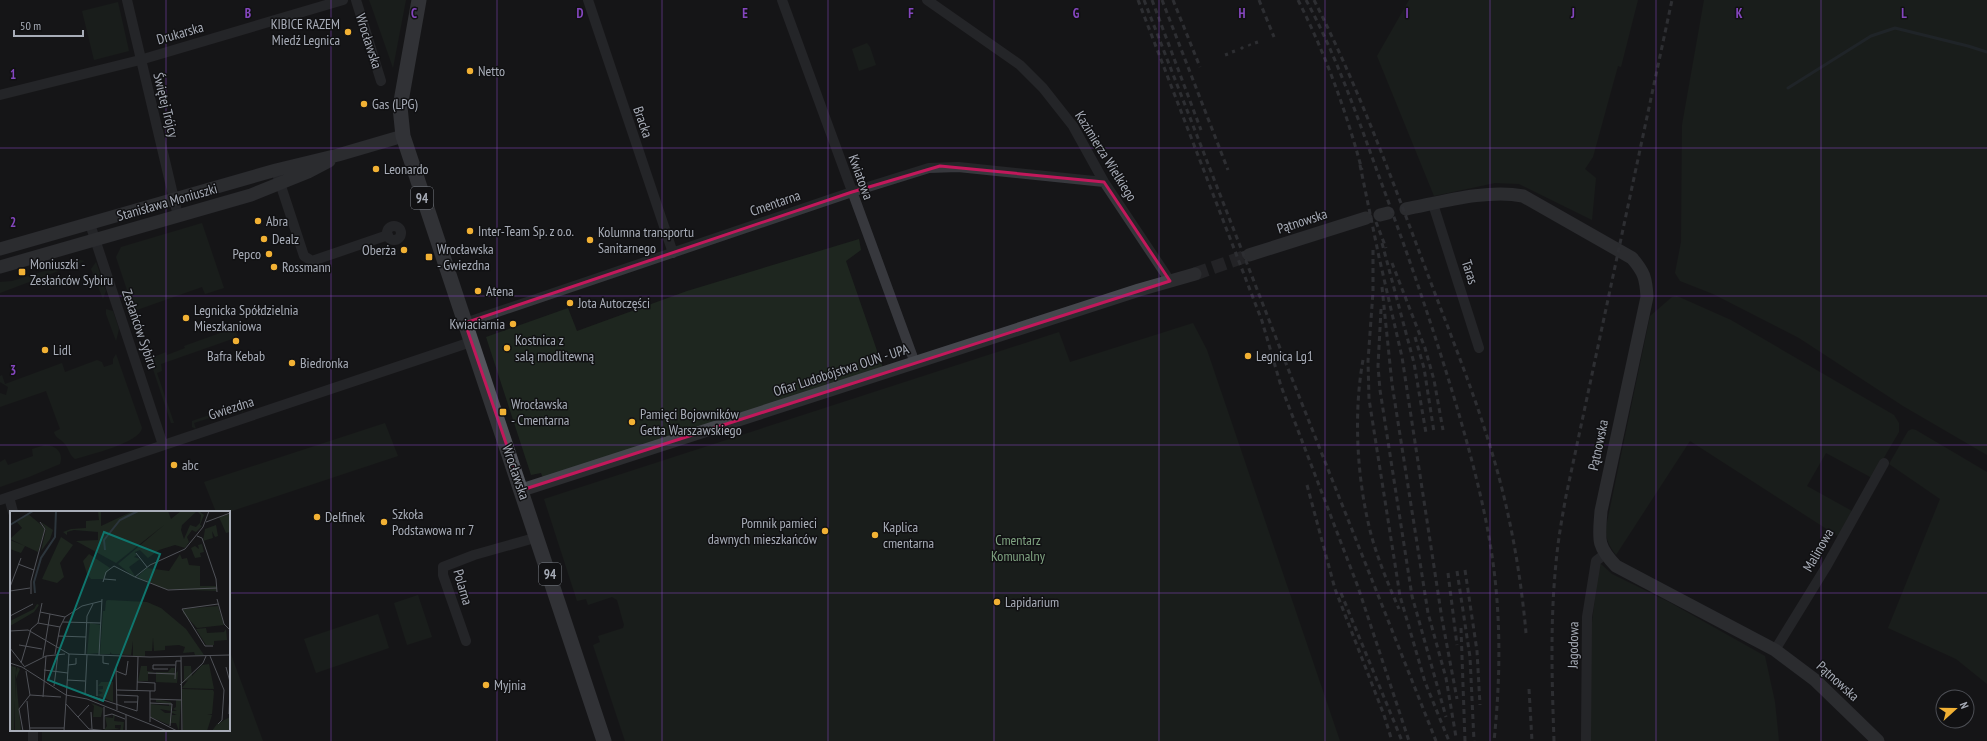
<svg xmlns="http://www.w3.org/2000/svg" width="1987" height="741" viewBox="0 0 1987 741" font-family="'PT Sans Narrow',sans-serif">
<rect width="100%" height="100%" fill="#161618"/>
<path fill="#1e261f" d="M369,0H406L393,68L372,8Z
M1409,0H1638L1621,67L1618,66L1593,157L1585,169L1596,178L1592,220L1519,184L1495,183L1434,196L1377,56Z
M1704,0H1987V455L1903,406L1799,338L1713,294L1680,281L1675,273L1681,242L1682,125Z
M118,2L129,51L94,60L82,11Z
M867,43L870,47L876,65L859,71L852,49Z
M202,223L224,288L205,294L202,287L134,311L116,257L121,247Z
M859,239L861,250L846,261L883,368L543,478L541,473L531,475L486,337L568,308L577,331L687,291Z
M80,260L85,261L0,293V282L12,281Z
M96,262L106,291L103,299L91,269Z
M1677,296L1731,320L1894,415L1899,423V432L1872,478L1826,453L1807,486L1852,511L1839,537L1690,441L1616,555C1609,546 1605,538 1606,527L1650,316L1672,297Z
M106,309L113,311L119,329L116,341L106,314Z
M1193,323L1207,350L1340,741H625L593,645L600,642L598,636L623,628L624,625L617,600L612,597L588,605L586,599L577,601L544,499L1059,332L1070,362Z
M234,328L238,337L161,364L162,371L157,373L174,423H171L152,366L153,365L151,358L166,352L167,355L185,348L184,346Z
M116,354L142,428C140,443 88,455 75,459C69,455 69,448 64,443C60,438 56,439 54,432L60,429L46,391L0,407V393L6,395L8,387L0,382V376L2,375L5,384L62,363L65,372L97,360L102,362L104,367L113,364V359Z
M244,403L245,409L242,413L240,408L194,423L196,429L192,427V421Z
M385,423L398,456L229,512H216L204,482Z
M1912,429L1916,430L1987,472V684L1956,659L1888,628L1940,499L1889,464L1908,431Z
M45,445C56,445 64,453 60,464L29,477L0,487V462L5,459L8,465L33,456L32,449Z
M1601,564L1612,574L1669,602L1765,656L1775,702L1779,741H1590L1591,630L1599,565Z
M418,595L432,637L407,645L394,603Z
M378,614L389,648L316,673L304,639Z
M229,649L263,741H42V730H229Z"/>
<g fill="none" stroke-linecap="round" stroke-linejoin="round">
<path stroke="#2c353c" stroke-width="3" d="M1788,88L1871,36L1895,28L1968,46L1987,52"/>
<path stroke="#333438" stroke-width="13" stroke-dasharray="13 6" stroke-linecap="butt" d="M1195,274L1249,255"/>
<path stroke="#37383d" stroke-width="10" d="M127,0L178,216
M356,0L381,81
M588,0L673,253
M782,0L915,363
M927,0L1020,65L1043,88L1073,126L1104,182L1170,281
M0,95L140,60L343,0
M278,177L304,256L312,261L388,235
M1433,204L1479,348
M90,224L163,445
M387 233a7 7 0 1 1 14 0a7 7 0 1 1-14 0Z
M465,323L852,192L929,168L958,167L1104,182
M9,497L13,512
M0,500L471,342
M466,641L443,575V567L474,555L538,537
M1775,650L1826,567L1884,463
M33,730V741
M1586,741L1587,617L1596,561L1605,554"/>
<path stroke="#45474d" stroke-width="13" d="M1406,209C1442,202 1487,189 1523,196L1632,258C1644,272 1646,278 1647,297L1601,511C1599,539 1596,545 1616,566L1775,650L1815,680L1878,741
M1380,215L1388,213
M0,249L276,170L338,155L403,136
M1249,255L1366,218
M0,267L251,195L308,172L329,161
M522,490L1139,290L1195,274"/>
<path stroke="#53555c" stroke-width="15" d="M419,0L400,107L403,136L604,741"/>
<path stroke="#4a4c52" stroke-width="3" stroke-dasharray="5 4" stroke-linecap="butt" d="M1138,0L1262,321L1281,386L1358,587L1409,741
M1144,0L1287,366L1436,741
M1152,0L1201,130
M1162,0L1228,170
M1173,0L1200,67
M1259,0L1274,37
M1298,0C1326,55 1346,111 1362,170
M1306,0C1340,62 1362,131 1387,198C1412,266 1435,334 1456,404C1472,459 1487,514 1494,570C1501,627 1500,684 1494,741
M1314,0C1358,86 1391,177 1425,267C1450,334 1478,401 1497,470C1512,524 1521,578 1526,633
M1256,41L1257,44
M1249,44L1250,46
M1241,47L1243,49
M1233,50L1234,53
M1226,53L1227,56
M1360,165L1379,257L1402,357L1442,619L1457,699
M1376,222L1386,248
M1382,243L1414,363L1426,433
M1373,250V292L1368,361L1369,399L1400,596L1425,682L1449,741
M1392,263L1425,348L1434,380L1443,430
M1382,287L1392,384L1428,613L1446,678L1456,737
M1381,309L1378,366L1380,390L1412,596L1446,717
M1415,337L1424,368L1434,432
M1363,360C1353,415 1357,483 1372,538C1379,562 1389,586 1399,609
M1307,485L1335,589L1384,715L1392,741
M1465,570L1477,651L1480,705
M1457,571L1470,657L1474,741
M1448,573L1457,645
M1341,593L1402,741
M1461,628L1465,741
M1529,689L1532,741
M1554,741C1552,682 1550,622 1556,563C1558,540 1562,518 1566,496L1672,0"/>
</g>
<path d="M0 0H1987V741H0ZM940,166L1104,182L1170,281L522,490L465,323L852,192Z" fill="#161618" fill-opacity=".55" fill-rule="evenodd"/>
<path fill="none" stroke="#c2185b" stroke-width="3" stroke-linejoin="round" d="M940,166L1104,182L1170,281L522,490L465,323L852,192Z"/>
<path fill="none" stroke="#8446be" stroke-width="1" stroke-opacity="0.55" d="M166,0V512M331,0V741M497,0V741M662,0V741M828,0V741M994,0V741M1159,0V741M1325,0V741M1490,0V741M1656,0V741M1821,0V741M0,148H1987M0,296H1987M0,445H1987M0,593H11M229,593H1987M166,730V741"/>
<g fill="#f2b134" stroke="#111113" stroke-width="1.5">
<circle cx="348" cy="32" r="4"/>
<circle cx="470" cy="71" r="4"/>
<circle cx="364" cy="104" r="4"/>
<circle cx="376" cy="169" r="4"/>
<circle cx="258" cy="221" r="4"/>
<circle cx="470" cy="231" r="4"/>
<circle cx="264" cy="239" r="4"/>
<circle cx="590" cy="240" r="4"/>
<circle cx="404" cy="250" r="4"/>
<circle cx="269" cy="254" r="4"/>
<rect x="425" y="253" width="8" height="8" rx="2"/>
<circle cx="274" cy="267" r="4"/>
<rect x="18" y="268" width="8" height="8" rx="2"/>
<circle cx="478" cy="291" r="4"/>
<circle cx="570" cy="303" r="4"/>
<circle cx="186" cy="318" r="4"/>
<circle cx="513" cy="324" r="4"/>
<circle cx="236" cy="341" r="4"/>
<circle cx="507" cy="348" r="4"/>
<circle cx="45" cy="350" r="4"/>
<circle cx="1248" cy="356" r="4"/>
<circle cx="292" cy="363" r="4"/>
<rect x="499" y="408" width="8" height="8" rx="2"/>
<circle cx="632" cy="422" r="4"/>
<circle cx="174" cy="465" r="4"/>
<circle cx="317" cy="517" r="4"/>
<circle cx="384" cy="522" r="4"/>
<circle cx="825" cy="531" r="4"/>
<circle cx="875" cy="535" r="4"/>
<circle cx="997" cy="602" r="4"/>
<circle cx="486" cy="685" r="4"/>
</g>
<g text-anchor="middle" stroke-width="3" stroke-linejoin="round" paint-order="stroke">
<g fill="#111113" stroke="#7b7e86" stroke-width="1">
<rect x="411" y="187" width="22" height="22" rx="3"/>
<rect x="539" y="563" width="22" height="22" rx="3"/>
</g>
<g font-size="13" font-weight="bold" fill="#a8adb8">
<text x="422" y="203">94</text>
<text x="550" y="579">94</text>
</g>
<g font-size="14" fill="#a8adb8" stroke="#111113" text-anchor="start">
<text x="340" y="29" text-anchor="end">KIBICE RAZEM<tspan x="340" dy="16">Miedź Legnica</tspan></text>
<text x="478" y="76">Netto</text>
<text x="372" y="109">Gas (LPG)</text>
<text x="384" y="174">Leonardo</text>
<text x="266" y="226">Abra</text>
<text x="478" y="236">Inter-Team Sp. z o.o.</text>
<text x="598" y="237">Kolumna transportu<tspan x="598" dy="16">Sanitarnego</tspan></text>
<text x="272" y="244">Dealz</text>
<text x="437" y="254">Wrocławska<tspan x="437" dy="16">- Gwiezdna</tspan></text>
<text x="396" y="255" text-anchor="end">Oberża</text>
<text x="261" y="259" text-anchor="end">Pepco</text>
<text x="30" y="269">Moniuszki -<tspan x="30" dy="16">Zesłańców Sybiru</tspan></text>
<text x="282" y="272">Rossmann</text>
<text x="486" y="296">Atena</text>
<text x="578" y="308">Jota Autoczęści</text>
<text x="194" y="315">Legnicka Spółdzielnia<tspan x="194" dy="16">Mieszkaniowa</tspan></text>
<text x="505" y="329" text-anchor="end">Kwiaciarnia</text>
<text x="515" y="345">Kostnica z<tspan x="515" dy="16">salą modlitewną</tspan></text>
<text x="53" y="355">Lidl</text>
<text x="236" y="361" text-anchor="middle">Bafra Kebab</text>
<text x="1256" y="361">Legnica Lg1</text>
<text x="300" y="368">Biedronka</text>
<text x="511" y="409">Wrocławska<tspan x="511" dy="16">- Cmentarna</tspan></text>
<text x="640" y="419">Pamięci Bojowników<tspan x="640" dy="16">Getta Warszawskiego</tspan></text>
<text x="182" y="470">abc</text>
<text x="392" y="519">Szkoła<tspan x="392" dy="16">Podstawowa nr 7</tspan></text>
<text x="325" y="522">Delfinek</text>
<text x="817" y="528" text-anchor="end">Pomnik pamieci<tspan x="817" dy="16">dawnych mieszkańców</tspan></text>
<text x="883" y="532">Kaplica<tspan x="883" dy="16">cmentarna</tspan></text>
<text x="1005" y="607">Lapidarium</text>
<text x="494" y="690">Myjnia</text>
</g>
<g font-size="14" fill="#a8adb8" stroke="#111113">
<text transform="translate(180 33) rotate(-16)" y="5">Drukarska</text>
<text transform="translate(369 41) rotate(72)" y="5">Wrocławska</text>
<text transform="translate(166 105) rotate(76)" y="5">Świętej Trójcy</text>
<text transform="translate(643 122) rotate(71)" y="5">Bracka</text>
<text transform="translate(1106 156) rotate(58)" y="5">Kazimierza Wielkiego</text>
<text transform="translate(861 177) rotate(70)" y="5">Kwiatowa</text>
<text transform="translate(167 202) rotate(-16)" y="5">Stanisława Moniuszki</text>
<text transform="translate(775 203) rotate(-19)" y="5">Cmentarna</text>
<text transform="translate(1302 221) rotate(-18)" y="5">Pątnowska</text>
<text transform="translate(1470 272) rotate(72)" y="5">Taras</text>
<text transform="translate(140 329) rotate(71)" y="5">Zesłańców Sybiru</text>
<text transform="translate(841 370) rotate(-18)" y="5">Ofiar Ludobójstwa OUN - UPA</text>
<text transform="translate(231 408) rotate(-18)" y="5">Gwiezdna</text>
<text transform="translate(1598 445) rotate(-78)" y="5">Pątnowska</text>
<text transform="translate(516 472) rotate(71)" y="5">Wrocławska</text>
<text transform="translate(1818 550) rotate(-60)" y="5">Malinowa</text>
<text transform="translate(463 587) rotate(74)" y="5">Polarna</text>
<text transform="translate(1573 645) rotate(-89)" y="5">Jagodowa</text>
<text transform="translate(1838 681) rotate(42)" y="5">Pątnowska</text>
</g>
<g font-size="14" fill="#7fa381" stroke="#111113">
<text x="1018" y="545">Cmentarz<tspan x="1018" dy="16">Komunalny</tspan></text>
</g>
</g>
<g transform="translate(10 511)">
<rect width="220" height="220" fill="#161618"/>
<path d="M88,0H91V15L123,0H158L161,8L171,0H189L194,4L190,14L192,15L186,21L182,19L177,26L179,31L175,37L165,34L149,39L138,47L130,39L125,41L127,44L124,46L130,48L119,56L125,65H123L108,53L154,14L106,52L66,30L88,29V21L64,19L57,21V24L53,21L61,18L76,17V10L89,9ZM187,0L191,4L190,12L186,16L180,14L174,28L171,19L172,14ZM18,3L35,17L28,41L0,28L12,17L7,11ZM220,3V21L216,22L209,6ZM31,11L43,19L40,28L31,40L36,18ZM206,14L208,25L205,26L202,20L203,27L193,30L195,18ZM51,26L63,34L50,52L54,66L47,72L32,68ZM0,29L15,35L11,42L0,38ZM192,33L194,41L190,42L191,46L185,47L181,37L185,35L189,38L188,34ZM79,43L100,57L93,68H81L77,63L73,50ZM170,43L172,48L177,47L179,54L190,55V75H206L207,80L154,78L127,66L137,57L159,60ZM98,89L137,91L151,97L176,118L194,144H185L184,141L173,142L175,136L169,134L155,135V139L144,140L143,127L142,140H135V145H123V130L121,144L102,143L100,141V143H90L93,100H95L96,90ZM27,93L29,94L24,101L0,115V110L24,98ZM208,95L214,114L187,117L173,102V98ZM80,112L90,114L89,142L77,143ZM196,117L197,122L214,121L216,118L217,129L204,130V134H196L186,118ZM199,153L204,178L172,177L178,169L174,171V155H181L182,165L192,154ZM1,155L6,156L4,220H1ZM131,155H137V160L145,161L138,162V170H128ZM7,156L10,158L6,168L11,220H5V166ZM161,157H165L164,164L168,160L167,172L146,171V161H158ZM91,171H103V191L87,184L93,182L88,179L93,178V175H88ZM172,178L203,179L204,181L202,203L197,204H202L197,220L173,219ZM146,188L161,191V200L150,198L155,202H161L162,211V204H167L162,202V200H167L163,198L166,196V189H171L169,220L166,212H160L159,214L141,206L140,193L159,195V193L146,191ZM81,192L93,197L91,206H83L84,195ZM103,203L105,204L104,210L114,211L113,220H110L111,214H105V217L110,218L94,219L97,215L95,206L103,207ZM220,206V220H202L207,213Z" fill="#1e261f" fill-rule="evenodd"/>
<path fill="none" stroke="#2c353c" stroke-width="2" d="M0,14L23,0M95,39L94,29L110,9L128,0M25,82L24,71L31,47L45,26L46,0"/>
<path fill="none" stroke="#505258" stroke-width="1" d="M196,11L220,2M187,25L192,27L206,68L207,81M126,42L137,56M8,53L24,59M125,66L158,79L207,77M94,68L106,69M93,71L96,61L104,55L125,66L140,54L175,38L193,16L199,0M0,76L11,47M0,80L20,77M21,83V70L35,18L30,11M207,88L214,113L220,119M30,101L55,106M0,105L23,93M53,111L91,112M28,112L32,92M0,120L18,119L59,143L140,146L220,144M48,125L76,126M9,134L32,138M203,135H195L172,98L208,93M0,137L14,155M45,143L50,116L55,106L72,95L92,90M75,144L77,105L83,93M89,144L92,88M93,145V152L99,153M200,145L214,179L212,209L208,213M33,146L40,103M171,146L172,220M0,152L12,156L56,184L77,188L157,220M11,152L21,118L28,112L50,116M58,154L66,153V147M14,156L36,145L55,143M216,156L220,171M106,157L107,199M158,158H143V154H165M34,159L58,162M106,160L116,164L118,150M138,162L165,163M165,168L166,150H171M57,169L75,170M0,174V190M170,174L193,152L196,145M44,175L48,143M107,179L145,180V172L127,171M127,179L128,146M75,183L127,200L128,185L107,184M20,184L51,186M75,184L77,144M87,185V169M33,186L36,145M140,188L172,189M17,190L20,220M114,191H128M140,192L162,193L160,215M56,193L79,218L97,220M81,201L82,218M219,203L220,179M94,205L102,203L115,208M68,206L79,194M140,206L167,220M140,211V180M20,217H54M94,218V196M13,220L9,198L20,184L16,160M54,220L59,143M116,220V204"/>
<path fill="#0f766e" fill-opacity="0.15" stroke="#0f766e" stroke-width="2" d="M94,21L150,43L93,190L38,169Z"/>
<rect width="220" height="220" fill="none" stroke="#a8adb8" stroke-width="2"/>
</g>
<g font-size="13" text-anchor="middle" font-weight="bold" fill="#8446be" stroke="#111113" stroke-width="3" stroke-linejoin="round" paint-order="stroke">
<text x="248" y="18">B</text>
<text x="414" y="18">C</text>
<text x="580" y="18">D</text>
<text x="745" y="18">E</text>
<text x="911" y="18">F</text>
<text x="1076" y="18">G</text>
<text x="1242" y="18">H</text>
<text x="1407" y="18">I</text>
<text x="1573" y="18">J</text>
<text x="1739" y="18">K</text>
<text x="1904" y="18">L</text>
<text x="13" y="79">1</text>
<text x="13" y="227">2</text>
<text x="13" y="375">3</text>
</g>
<g transform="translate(1955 709) rotate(69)"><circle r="19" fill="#111113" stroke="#4d4f55"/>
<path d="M0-3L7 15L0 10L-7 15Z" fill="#f2b134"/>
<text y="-6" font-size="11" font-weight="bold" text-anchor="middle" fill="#a8adb8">N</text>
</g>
<path d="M14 30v6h69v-6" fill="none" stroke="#a8adb8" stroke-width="2"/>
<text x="20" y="30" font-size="12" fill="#a8adb8" stroke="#111113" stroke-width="3" paint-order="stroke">50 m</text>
</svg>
